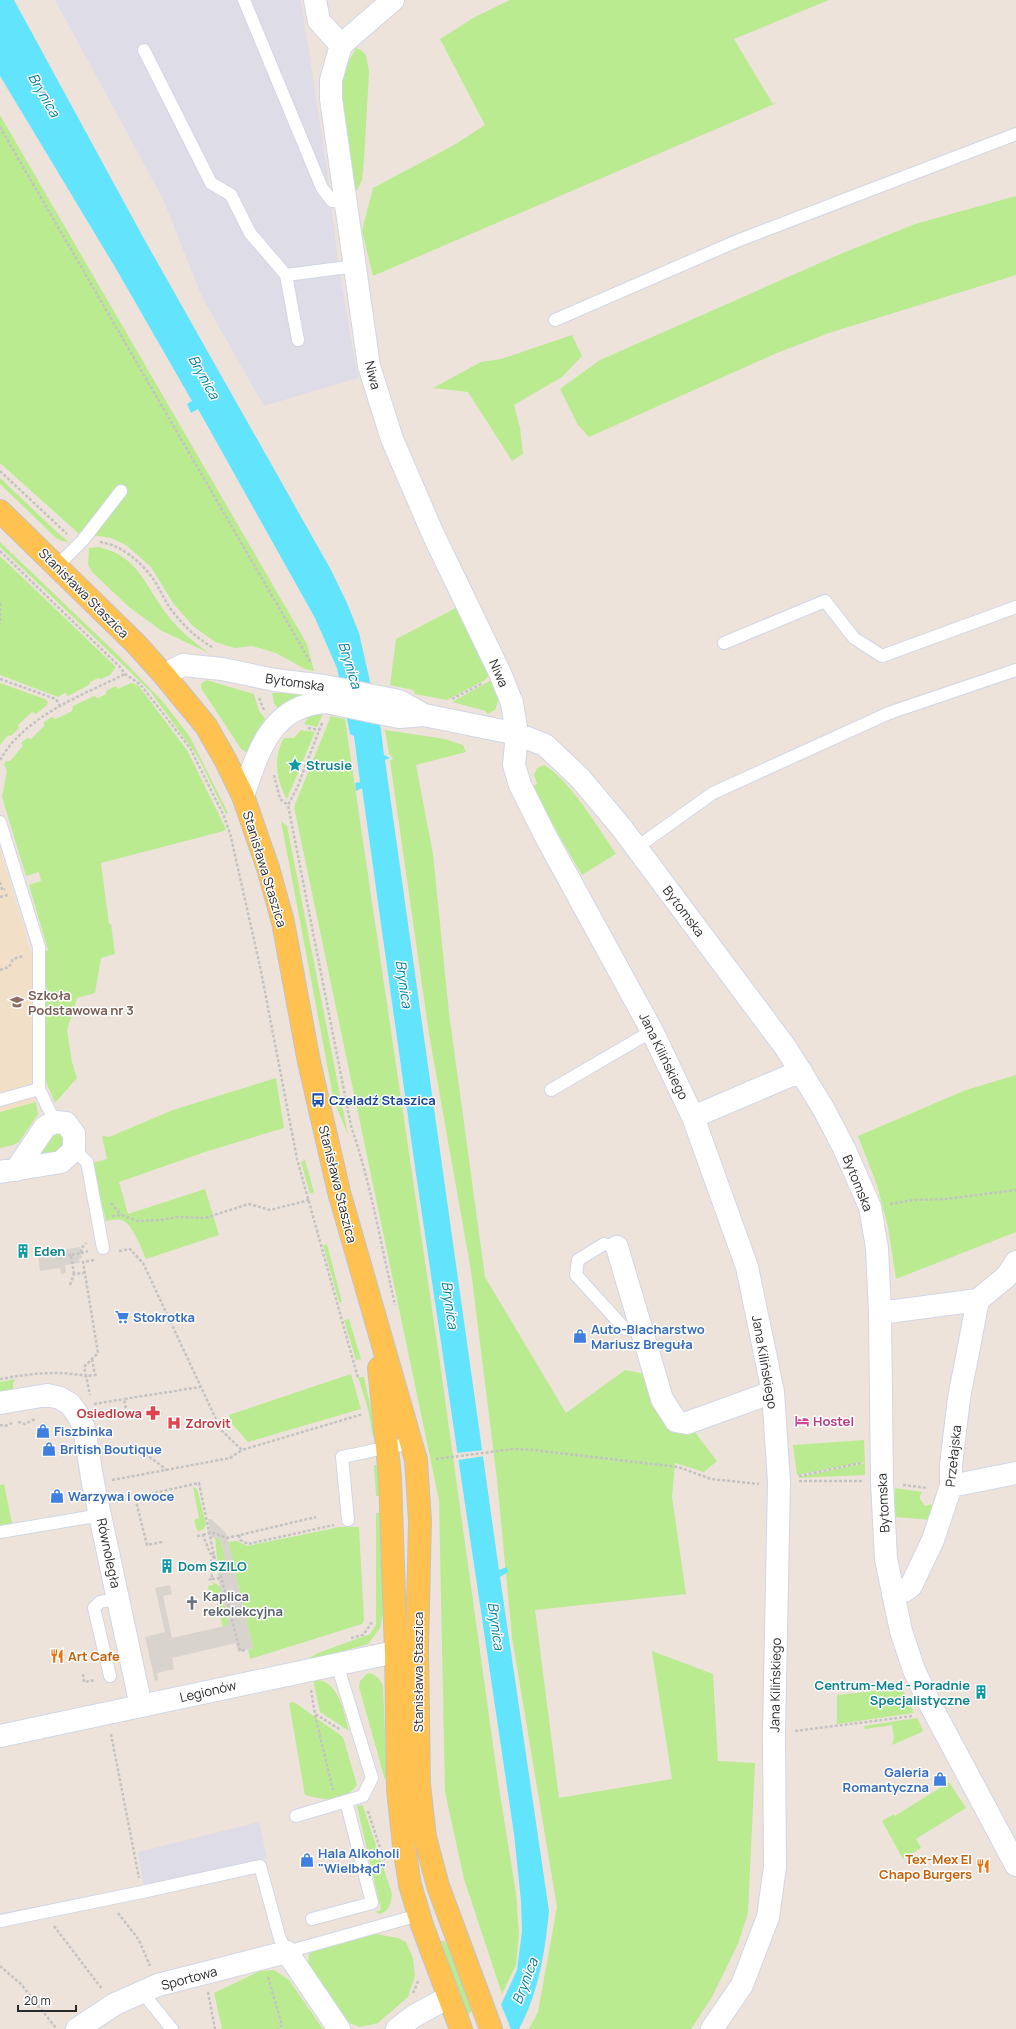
<svg xmlns="http://www.w3.org/2000/svg" width="1016" height="2029" viewBox="0 0 1016 2029" font-family="Manrope,sans-serif">
<rect width="100%" height="100%" fill="#eee3db"/>
<path fill="#dedce6" d="M55,0H301L327,169L339,269L358,378L264,406L202,297L163,199Z
M259,1822L267,1858L144,1887L138,1852Z"/>
<path fill="#f2dfc8" d="M0,849L34,963L36,1042L32,1082L36,1102L0,1112Z"/>
<path fill="#baeb91" d="M510,0H829L734,39L773,104L779,102L373,276L362,231L373,188L454,145L485,125L440,39L475,17Z
M356,48L361,50L366,55L369,72L364,161L362,180L355,194L341,93L344,70Z
M0,115L307,644L314,671L305,669L276,653L252,646L235,648L215,642L193,626L173,603L151,567L126,545L111,538L78,533L0,463Z
M1016,196V275L829,333L777,353L589,437L578,425L560,389L600,360L838,255L915,224Z
M572,335L582,356L562,377L514,405L520,428L523,454L512,461L468,392L433,388L481,362L501,359Z
M0,478L59,534L69,542L62,541L56,538L0,484Z
M0,542L118,655L164,703L190,737L228,813L226,814L198,757L150,691L0,547Z
M99,547C139,556 146,588 168,616C180,631 194,642 209,653L162,631L129,607L92,572L88,564L89,548Z
M0,556L116,667L110,675L101,679L98,678L90,682L89,685L68,696L65,693L58,697L0,675Z
M456,608L490,674L485,680L447,700L415,694L413,690L390,685L396,639Z
M493,679L500,696L495,710L487,714L486,711L452,702Z
M206,680L254,694L259,711L267,721L251,752H246L241,749L201,688V684Z
M0,683L45,699L48,702L47,705L36,714L32,712L18,725L19,728L11,736L8,735L0,745Z
M131,683L138,685L187,750L226,829L224,831L101,863L109,924H111L115,954L101,958L95,993L77,998L67,1030L72,1062L77,1078L55,1103L44,1077L45,952L48,950L29,885L41,881L39,872L26,876L2,797L7,771L4,765L6,761H10L23,746L21,743L27,738L31,739L44,726V722L52,717L56,719L72,711L73,706L94,696L98,698L106,694L107,690L116,686L118,689Z
M272,693H306V698L279,710L274,703Z
M326,707L317,727L304,724L313,710Z
M331,716L345,719L440,1363L499,1788L516,1893L519,1934L516,1965L502,1994L464,1879L445,1792L439,1500L294,807Z
M301,730L315,732L287,799C276,781 273,756 284,738H294Z
M385,730L445,739L463,745L466,752L416,765L433,854L449,1013L485,1277L566,1413L625,1370L645,1374L660,1417L675,1427L694,1431L717,1461L704,1472L675,1463L672,1497L686,1594L535,1610L559,1798L672,1779L652,1651L713,1674L718,1761L755,1763L748,1913L738,1944L712,1997L691,2029H529L538,2012L557,1907L512,1637L497,1480L471,1271L429,1034L390,761L393,758L389,754Z
M544,765C570,780 599,829 616,854L582,875L531,787L537,784L534,775L537,768Z
M281,821L287,826L348,1135L334,1101Z
M1016,1075V1232L896,1279L888,1227L877,1185L858,1136L966,1090Z
M276,1078L284,1128L205,1152L119,1182L128,1214L205,1189L219,1235L146,1259C142,1250 133,1226 124,1221C119,1218 111,1220 106,1221L92,1163L107,1159L102,1136L109,1137L173,1110Z
M36,1102L38,1114L19,1142L13,1145L0,1148V1112Z
M56,1132L63,1136L65,1144L61,1152L27,1162L40,1144Z
M305,1160L314,1192L310,1194L301,1162Z
M327,1244L342,1302H339L323,1245Z
M349,1319L361,1359L356,1360L344,1320Z
M351,1374L361,1409L248,1442L233,1425L229,1415Z
M358,1377H364L376,1432L373,1437L368,1409Z
M15,1379L13,1384V1390L0,1392V1382Z
M864,1440L865,1462L797,1475L793,1445Z
M865,1463V1475L798,1478L799,1477Z
M374,1465H376L379,1468L384,1496H376Z
M4,1484L12,1523L0,1526V1485Z
M193,1487L197,1489L206,1524L204,1529L198,1532L194,1520L199,1518Z
M895,1488L923,1492L920,1495V1499L925,1506L933,1504L935,1495L938,1496L932,1520L895,1517Z
M376,1513H383L384,1609L380,1628L368,1644L308,1661L309,1658L318,1653L370,1634L376,1625Z
M340,1527H359L364,1620L362,1624L250,1659L248,1650L253,1648L228,1542L237,1541L247,1546Z
M218,1537C224,1548 227,1560 226,1572L222,1573L217,1558L215,1538Z
M212,1582L217,1584L221,1588L229,1625L223,1627L216,1598L211,1599L208,1586L213,1585Z
M368,1673C376,1674 380,1679 383,1686L387,1777L385,1780L359,1687L360,1681Z
M313,1679C339,1680 343,1710 349,1731L320,1712Z
M902,1688L914,1713L837,1724V1695Z
M294,1702L343,1737L357,1785C341,1805 327,1800 305,1795L289,1703Z
M917,1718L923,1730L922,1732L892,1745L894,1738L892,1725L865,1729L864,1726Z
M949,1782L966,1808L916,1839L921,1848L903,1859L882,1821L894,1814L895,1816Z
M361,1805L363,1806L392,1894C391,1903 389,1912 379,1914L376,1911L381,1910L357,1806Z
M376,1934L398,1938L406,1942L413,1958L415,1976L408,1997L378,2023L360,2027L346,2022L308,1964L309,1954L320,1947Z
M441,1941H444L448,1947L472,2011L467,2016Z
M274,1970L289,1980L323,2029H222L214,1993L260,1971Z"/>
<path fill="#d9d3ce" d="M80,1247L82,1258L79,1259L80,1263L65,1265L66,1273L61,1274L60,1268L40,1271L38,1254Z
M208,1519H211L226,1533L253,1648L238,1652L236,1643L172,1658L174,1669L157,1673L158,1680L155,1681L145,1637L165,1632L155,1588L170,1585L172,1594L163,1596L172,1638L229,1625L217,1574L226,1572V1564L222,1544L218,1537L211,1538Z"/>
<path fill="#62e5fc" d="M0,0H14L143,237L331,570L347,603L359,633L381,730L384,755L390,758L385,760L499,1570L507,1567L508,1572L500,1577L549,1911C545,1952 539,1992 519,2029H490L517,1970L522,1931L521,1901L514,1834L416,1174L362,788L356,791L355,783L360,782L354,736L350,734L337,668L315,618L198,409L191,413L187,404L192,401L115,267L0,76Z"/>
<path fill="#eee3db" d="M484,1450L485,1456L458,1460L457,1453Z
M500,2002L511,2029H488Z"/>
<g fill="none" stroke-linecap="round" stroke-linejoin="round">
<defs>
<path id="service" d="M244,0L322,188L332,201L347,202
M144,50L211,183L231,195L250,233L286,275L356,266
M286,275L298,340
M555,320L737,241L1016,134
M57,566L83,540L121,491
M724,643L825,601L854,638L882,656L1016,607
M0,822L39,947V1089L55,1122
M636,848L713,793L889,713L1016,670
M551,1090L652,1031
M0,1100L39,1089
M74,1150L87,1162L103,1248
M617,1247L604,1244L578,1260L576,1275L625,1329L642,1328
M348,1520L342,1457C365,1453 387,1446 411,1444
M0,1532L101,1515
M110,1676L94,1608L100,1602L118,1598
M296,1816L363,1796L372,1778L337,1664
M312,1919L372,1903L346,1801
M0,1921L142,1892L260,1866L280,1939L287,1952L419,1915
M142,1992L172,2029"/>
<path id="minor" d="M315,0L319,21L341,45
M341,45L331,80V99L369,366L392,439L433,534L500,673L512,703L517,734L514,765L520,785L546,837L652,1031L693,1117L747,1267L773,1392L779,1482L774,1733L775,1867L768,1917L742,1985L712,2029
M341,45L393,0
M164,675L183,665L222,669L275,680L324,686L399,701L424,715L517,734L545,745L580,778L621,827L786,1048L823,1108L844,1148L870,1207L877,1248L880,1313L882,1482L886,1559L901,1631L914,1670L930,1704L1016,1865
M243,796C258,752 271,705 326,702L399,717L424,715
M693,1117L801,1071
M0,1172L61,1162L74,1150V1134L66,1123L55,1122L45,1127L16,1170
M617,1247L662,1399L676,1421L687,1423L773,1392
M880,1313L978,1300L1007,1276L1016,1262
M0,1403L47,1395L60,1398L70,1404L78,1415L84,1428L93,1483L141,1706
M951,1486L1016,1473
M893,1594L904,1591L911,1586L933,1540L951,1486V1465L959,1398L978,1300
M77,2029L115,2004L158,1985L287,1952L339,2029
M397,2029L414,2016L449,1997"/>
<path id="tertiary" d="M0,1736L414,1648"/>
<path id="primary" d="M0,511L136,644L164,675L206,726L226,761L243,796L268,868L283,922L309,1062L339,1192L416,1460L420,1521L417,1648L419,1784L425,1837L438,1886L491,2029
M379,1368L390,1477L396,1652L398,1790L404,1846L410,1885L422,1925L461,2029"/>
</defs>
<use href="#service" stroke="#d0d6e5" stroke-width="14"/>
<use href="#minor" stroke="#d0d6e5" stroke-width="24"/>
<use href="#tertiary" stroke="#d0d6e5" stroke-width="24"/>
<use href="#primary" stroke="#c3c3c3" stroke-width="24"/>
<path stroke="#c3c3c3" stroke-width="2.5" stroke-dasharray="3 2" stroke-linecap="butt" d="M0,127L311,663
M0,471L67,534
M100,542C122,545 142,563 154,580C161,591 165,602 173,612C184,626 196,638 212,647
M0,551L119,666L125,674L140,684L190,748L223,814L230,833L261,971L297,1159L358,1378
M0,603V624
M0,679L56,699L60,706
M259,698L264,710
M452,699L483,683
M322,723L297,788L288,805L351,1126C371,1184 381,1245 395,1305
M308,728L319,730
M0,760C26,715 81,696 125,674
M274,775L280,799L288,805
M0,882L2,890L5,889
M0,897L8,895
M0,970L9,967L13,959L23,956
M111,1203L121,1215
M890,1204L914,1200L946,1199L1016,1190
M112,1216L122,1215L137,1221L160,1220L177,1217L205,1218L249,1204L270,1210L309,1200
M55,1250L57,1258L71,1255
M119,1251L130,1249L143,1263L221,1430L242,1450L363,1414
M81,1253L88,1251
M94,1260L83,1262L98,1353L84,1367L86,1376L95,1375
M74,1274L71,1255L81,1253V1249L86,1243
M70,1285L74,1274L84,1273
M92,1359L95,1375L98,1374
M0,1379C29,1374 56,1370 86,1376L90,1395
M94,1404L124,1399
M128,1418L124,1399L200,1387
M18,1422L25,1424L35,1419
M0,1425L5,1426L12,1423
M133,1445L167,1470
M436,1459L514,1449L533,1450L678,1467L711,1479L759,1484
M799,1476L861,1463
M112,1480L230,1458L242,1450
M799,1481H862
M903,1485L928,1488
M203,1535L210,1532L227,1538L316,1517
M239,1535L240,1540L248,1544L334,1525
M197,1536L203,1535L210,1553L214,1556L211,1559L212,1579L207,1580
M162,1542L147,1545L135,1497L199,1483L214,1556L220,1573L240,1651L245,1650
M212,1579L221,1578
M351,1638L363,1635L372,1622
M83,1674L84,1682L95,1680
M311,1690L315,1714L341,1730
M315,1715L333,1790
M795,1731L913,1716
M111,1734L139,1878
M368,1811L384,1860
M118,1913L139,1940L150,1966
M54,1926L102,1989
M0,1966L21,1984L56,2028
M268,1977L282,2025L278,2029
M208,1992L215,2029
M413,1993L419,1979"/>
<use href="#service" stroke="#fff" stroke-width="12"/>
<use href="#minor" stroke="#fff" stroke-width="22"/>
<use href="#tertiary" stroke="#fff" stroke-width="22"/>
<use href="#primary" stroke="#ffc14f" stroke-width="22"/>
</g>
<defs>
<symbol id="sight-bare" viewBox="-9 -9 18 18"><path d="M0-6L1.8-2.2L6-1.7L2.9 1.2L3.7 5.4L0 3.3L-3.7 5.4L-2.9 1.2L-6-1.7L-1.8-2.2Z" fill="#0f9aa8" stroke="#fff" stroke-width="2.5" paint-order="stroke"/></symbol>
<symbol id="school-bare" viewBox="-9 -9 18 18"><path d="M0-5L7-2L0 1L-7-2ZM-4 1L0 2.5L4 1V4Q0 6-4 4Z" fill="#8d6e63" stroke="#fff" stroke-width="2.5" paint-order="stroke"/></symbol>
<symbol id="bus-bare" viewBox="-9 -9 18 18"><path d="M-5-6H5V4H4V6H2V4H-2V6H-4V4H-5ZM-3.5-4V0h7V-4ZM-3.5 1.2v1.5H-2V1.2ZM2 1.2v1.5H3.5V1.2Z" fill="#1a4fb4" stroke="#fff" stroke-width="2.5" paint-order="stroke"/></symbol>
<symbol id="building-bare" viewBox="-9 -9 18 18"><path d="M-4-6H4V6H1V3H-1V6H-4ZM-2.5-4.3h1.7v1.8h-1.7ZM.8-4.3h1.7v1.8H.8ZM-2.5-1h1.7V.8h-1.7ZM.8-1h1.7V.8H.8Z" fill="#0f9aa8" stroke="#fff" stroke-width="2.5" paint-order="stroke"/></symbol>
<symbol id="supermarket-bare" viewBox="-9 -9 18 18"><path d="M-6-5.5h2.5l.6 2H6L4.5 2H-2.5L-4.4-4H-6ZM-1.5 3.2a1.3 1.3 0 1 0 .1 0ZM3 3.2a1.3 1.3 0 1 0 .1 0Z" fill="#3f7fe0" stroke="#fff" stroke-width="2.5" paint-order="stroke"/></symbol>
<symbol id="shop-bare" viewBox="-9 -9 18 18"><path d="M-5-2.5h2.3a2.7 3.5 0 0 1 5.4 0H5L5.5 6h-11ZM-1.5-2.5h3a1.5 2.3 0 0 0-3 0Z" fill="#3f7fe0" stroke="#fff" stroke-width="2.5" paint-order="stroke"/></symbol>
<symbol id="pharmacy-bare" viewBox="-9 -9 18 18"><path d="M-2-6h4v4h4v4h-4v4h-4v-4h-4v-4h4Z" fill="#e0444e" stroke="#fff" stroke-width="2.5" paint-order="stroke"/></symbol>
<symbol id="hotel-bare" viewBox="-9 -9 18 18"><path d="M-6-4.5h1.5V1H6V5H4.5V3h-9V5H-6ZM-4 0a1.8 1.8 0 1 1 3.6 0ZM.5 0V-2.5h3Q6-2.5 6 0Z" fill="#d1479c" stroke="#fff" stroke-width="2.5" paint-order="stroke"/></symbol>
<symbol id="hospital-bare" viewBox="-9 -9 18 18"><path d="M-5-5h3v3.5h4V-5h3V5h-3V1.5h-4V5h-3Z" fill="#e0444e" stroke="#fff" stroke-width="2.5" paint-order="stroke"/></symbol>
<symbol id="church-bare" viewBox="-9 -9 18 18"><path d="M-1.2-6h2.4v3.5h3.3v2.4h-3.3V6h-2.4V-.1h-3.3v-2.4h3.3Z" fill="#6b7280" stroke="#fff" stroke-width="2.5" paint-order="stroke"/></symbol>
<symbol id="restaurant-bare" viewBox="-9 -9 18 18"><path d="M-5-6h1v4h1v-4h1v4h1v-4h1v5L-1.5 .5V6h-2V.5L-5-1ZM5-6V6H3V1.5H1.5Q1.5-4 5-6Z" fill="#e8710a" stroke="#fff" stroke-width="2.5" paint-order="stroke"/></symbol>
</defs>
<g fill-rule="evenodd">
<use href="#sight-bare" x="285" y="755" width="20" height="20"/>
<use href="#school-bare" x="7" y="992" width="20" height="20"/>
<use href="#bus-bare" x="308" y="1090" width="20" height="20"/>
<use href="#building-bare" x="13" y="1241" width="20" height="20"/>
<use href="#supermarket-bare" x="112" y="1307" width="20" height="20"/>
<use href="#shop-bare" x="570" y="1326" width="20" height="20"/>
<use href="#pharmacy-bare" x="143" y="1403" width="20" height="20"/>
<use href="#hotel-bare" x="792" y="1411" width="20" height="20"/>
<use href="#hospital-bare" x="164" y="1413" width="20" height="20"/>
<use href="#shop-bare" x="33" y="1421" width="20" height="20"/>
<use href="#shop-bare" x="39" y="1439" width="20" height="20"/>
<use href="#shop-bare" x="47" y="1486" width="20" height="20"/>
<use href="#building-bare" x="157" y="1556" width="20" height="20"/>
<use href="#church-bare" x="182" y="1593" width="20" height="20"/>
<use href="#restaurant-bare" x="47" y="1646" width="20" height="20"/>
<use href="#building-bare" x="971" y="1682" width="20" height="20"/>
<use href="#shop-bare" x="930" y="1769" width="20" height="20"/>
<use href="#shop-bare" x="297" y="1850" width="20" height="20"/>
<use href="#restaurant-bare" x="973" y="1856" width="20" height="20"/>
</g>
<g text-anchor="middle" stroke-width="3" stroke-linejoin="round" paint-order="stroke">
<g font-size="13" fill="#2a2a2a" stroke="#fff">
<text transform="translate(373 375) rotate(76)" y="5">Niwa</text>
<text transform="translate(84 593) rotate(45)" y="5">Stanisława Staszica</text>
<text transform="translate(499 673) rotate(67)" y="5">Niwa</text>
<text transform="translate(295 682) rotate(8)" y="5">Bytomska</text>
<text transform="translate(265 869) rotate(73)" y="5">Stanisława Staszica</text>
<text transform="translate(684 911) rotate(53)" y="5">Bytomska</text>
<text transform="translate(664 1056) rotate(64)" y="5">Jana Kilińskiego</text>
<text transform="translate(858 1183) rotate(68)" y="5">Bytomska</text>
<text transform="translate(338 1184) rotate(76)" y="5">Stanisława Staszica</text>
<text transform="translate(765 1362) rotate(80)" y="5">Jana Kilińskiego</text>
<text transform="translate(953 1456) rotate(-84)" y="5">Przełajska</text>
<text transform="translate(883 1503) rotate(-93)" y="5">Bytomska</text>
<text transform="translate(109 1553) rotate(78)" y="5">Równoległa</text>
<text transform="translate(418 1672) rotate(-90)" y="5">Stanisława Staszica</text>
<text transform="translate(775 1685) rotate(-89)" y="5">Jana Kilińskiego</text>
<text transform="translate(208 1691) rotate(-13)" y="5">Legionów</text>
<text transform="translate(189 1978) rotate(-15)" y="5">Sportowa</text>
</g>
<g font-size="13" font-weight="bold" fill="#0d838f" stroke="#fff" text-anchor="start">
<text x="306" y="770">Strusie</text>
<text x="34" y="1256">Eden</text>
<text x="178" y="1571">Dom SZILO</text>
<text x="970" y="1690" text-anchor="end">Centrum-Med - Poradnie<tspan x="970" dy="15">Specjalistyczne</tspan></text>
</g>
<g font-size="13" font-weight="bold" fill="#785e54" stroke="#fff" text-anchor="start">
<text x="28" y="1000">Szkoła<tspan x="28" dy="15">Podstawowa nr 3</tspan></text>
</g>
<g font-size="13" font-weight="bold" fill="#164399" stroke="#fff" text-anchor="start">
<text x="329" y="1105">Czeladź Staszica</text>
</g>
<g font-size="13" font-weight="bold" fill="#366cbe" stroke="#fff" text-anchor="start">
<text x="133" y="1322">Stokrotka</text>
<text x="591" y="1334">Auto-Blacharstwo<tspan x="591" dy="15">Mariusz Breguła</tspan></text>
<text x="54" y="1436">Fiszbinka</text>
<text x="60" y="1454">British Boutique</text>
<text x="68" y="1501">Warzywa i owoce</text>
<text x="929" y="1777" text-anchor="end">Galeria<tspan x="929" dy="15">Romantyczna</tspan></text>
<text x="318" y="1858">Hala Alkoholi<tspan x="318" dy="15">"Wielbłąd"</tspan></text>
</g>
<g font-size="13" font-weight="bold" fill="#be3a42" stroke="#fff" text-anchor="end">
<text x="142" y="1418">Osiedlowa</text>
<text x="185" y="1428" text-anchor="start">Zdrovit</text>
</g>
<g font-size="13" font-weight="bold" fill="#b23c85" stroke="#fff" text-anchor="start">
<text x="813" y="1426">Hostel</text>
</g>
<g font-size="13" font-weight="bold" fill="#5b616d" stroke="#fff" text-anchor="start">
<text x="203" y="1601">Kaplica<tspan x="203" dy="15">rekolekcyjna</tspan></text>
</g>
<g font-size="13" font-weight="bold" fill="#c56008" stroke="#fff" text-anchor="start">
<text x="68" y="1661">Art Cafe</text>
<text x="972" y="1864" text-anchor="end">Tex-Mex El<tspan x="972" dy="15">Chapo Burgers</tspan></text>
</g>
<g font-size="14" font-style="italic" fill="#017da1" stroke="#fff">
<text transform="translate(44 95) rotate(60)" y="5">Brynica</text>
<text transform="translate(204 377) rotate(61)" y="5">Brynica</text>
<text transform="translate(350 665) rotate(73)" y="5">Brynica</text>
<text transform="translate(404 984) rotate(82)" y="5">Brynica</text>
<text transform="translate(450 1305) rotate(82)" y="5">Brynica</text>
<text transform="translate(496 1626) rotate(82)" y="5">Brynica</text>
<text transform="translate(525 1981) rotate(-69)" y="5">Brynica</text>
</g>
</g>
<path d="M18 2005v6h58v-6" fill="none" stroke="#2a2a2a" stroke-width="2"/>
<text x="24" y="2005" font-size="12" fill="#2a2a2a" stroke="#ffffff" stroke-width="3" paint-order="stroke">20 m</text>
</svg>
